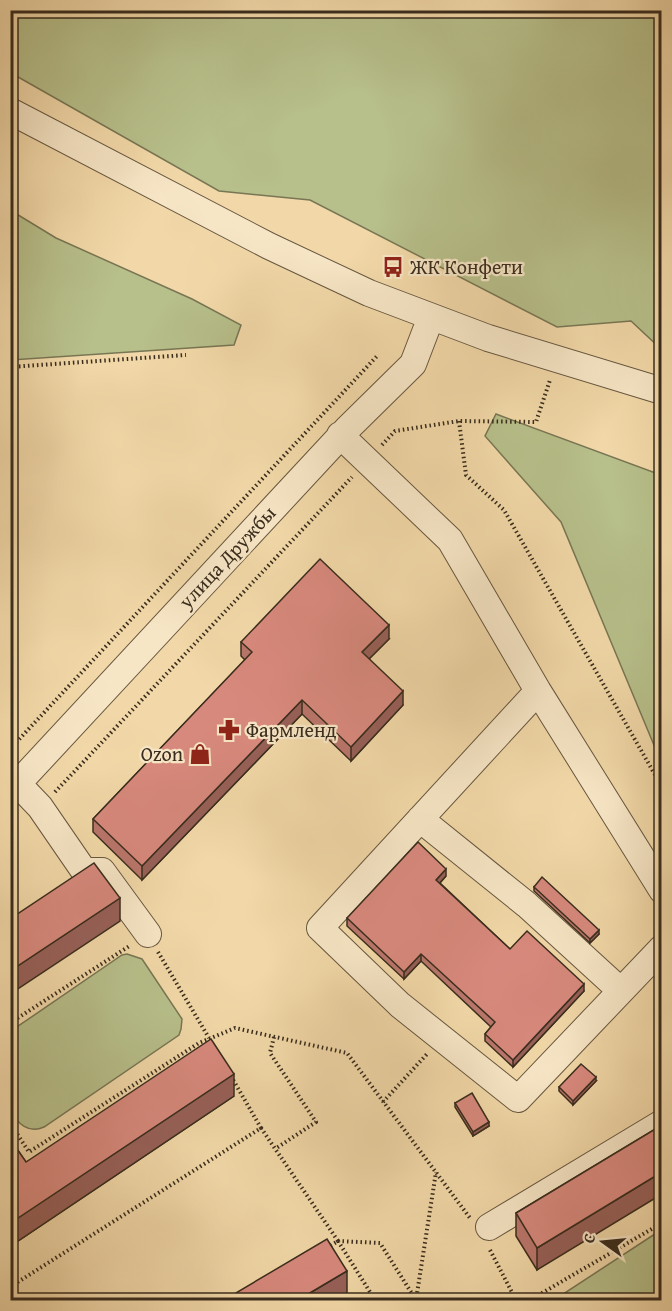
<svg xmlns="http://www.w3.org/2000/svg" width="672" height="1311" viewBox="0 0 672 1311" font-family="'Gentium Book Plus',serif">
<rect width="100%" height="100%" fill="#f2d8a8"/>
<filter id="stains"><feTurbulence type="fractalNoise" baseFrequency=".00333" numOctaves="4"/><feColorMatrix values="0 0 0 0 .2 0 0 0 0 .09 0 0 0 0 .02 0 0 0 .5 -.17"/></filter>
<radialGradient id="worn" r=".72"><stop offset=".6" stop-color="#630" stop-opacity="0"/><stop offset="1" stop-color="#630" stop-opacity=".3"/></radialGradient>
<path fill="#b7bf8a" stroke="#787654" stroke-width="1.5" d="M11,10L661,11V349L631,321L557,327L310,200L219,191L11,73Z
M10,210L56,238L192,299L241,325L234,345L11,360Z
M496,414L661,475V762L561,522L485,436Z
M127,954L142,959L182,1019L181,1029L179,1035L44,1127C29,1134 17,1124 11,1110C8,1101 10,1045 11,1031L122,955Z
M661,1230V1300H554Z"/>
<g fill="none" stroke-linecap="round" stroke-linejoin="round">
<defs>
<path id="minor" d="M10,111L269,246L369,293L488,338L662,391
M340,435L450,540L538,691L662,890
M538,691L320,928L400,1005L518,1099L662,948
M18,784L40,807L84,871H102L148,934
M10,792L347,429L413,364L431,317
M420,819L527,905L621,991
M489,1227L662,1123"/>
</defs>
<use href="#minor" stroke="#675740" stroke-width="28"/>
<path stroke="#392c1d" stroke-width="4" stroke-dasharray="1.5 3" stroke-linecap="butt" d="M10,367L186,355
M459,421L466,475L504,510L662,787
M382,445L395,431L459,421L536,422L550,380
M10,749L378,355
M55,792L352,477
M158,952L209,1038
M10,1023L131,945
M274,1037L270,1053L316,1122L275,1149
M383,1102L427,1054
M10,1123L29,1152L199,1043L235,1028L347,1053L470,1218
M261,1128L338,1241L328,1247
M338,1241L380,1243L416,1300L436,1172
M338,1241L375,1300
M490,1250L516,1300
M10,1287L261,1128L232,1078
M530,1300L662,1223"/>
<use href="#minor" stroke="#f7e6c6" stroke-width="26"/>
</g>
<path fill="#ba766c" stroke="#392c1d" stroke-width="1.5" d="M389,639L369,659L403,705L351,761L302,714L142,880L93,832V819L245,660L241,656V642Z
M446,876L440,883L510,949L584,991L513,1067L485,1041V1034L491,1027L421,961L404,979L347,926V918Z
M534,887L599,934L590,943L534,891Z
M596,1081L573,1105L559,1091V1087Z
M234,1096L15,1243L10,1236V1139L26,1162Z
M455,1103L489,1126L473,1136L455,1107Z
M662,1125L537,1270L516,1236V1213Z"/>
<path fill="#976058" stroke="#392c1d" stroke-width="1.5" d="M389,625V639L362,666V652Z
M403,691V705L351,761V747Z
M302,700V714L142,880V866Z
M446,869V876L436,887V880Z
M120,898V921L10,994V971Z
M599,930V934L590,943V939Z
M421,954V961L404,979V972Z
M584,984V991L513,1067V1060Z
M234,1074V1096L15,1243V1220Z
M596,1077V1081L573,1105V1101Z
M489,1122V1126L473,1136V1132Z
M662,1172V1194L537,1270V1248Z
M347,1271V1294L336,1300H298Z"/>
<path fill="#d8897d" stroke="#392c1d" stroke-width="1.5" d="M320,559L389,625L362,652L403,691L351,747L302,700L142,866L93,819L252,652L241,642Z
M418,842L446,869L436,880L510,949L527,931L584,984L513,1060L485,1034L495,1022L421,954L404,972L347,918Z
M94,863L120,898L10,971V919Z
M542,877L599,930L590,939L534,887Z
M211,1039L234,1074L15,1220L10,1213V1139L26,1162Z
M581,1064L596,1077L573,1101L559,1087Z
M472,1093L489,1122L473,1132L455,1103Z
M662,1125V1172L537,1248L516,1213Z
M327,1239L347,1271L298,1300H224Z"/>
<defs>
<symbol id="bus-bare" viewBox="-9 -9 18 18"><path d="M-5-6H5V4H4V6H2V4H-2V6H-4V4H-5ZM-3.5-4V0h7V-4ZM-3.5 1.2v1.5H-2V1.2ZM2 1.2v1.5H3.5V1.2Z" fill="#8f2418" stroke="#f7e6c6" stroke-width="2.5" paint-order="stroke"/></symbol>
<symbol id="pharmacy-bare" viewBox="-9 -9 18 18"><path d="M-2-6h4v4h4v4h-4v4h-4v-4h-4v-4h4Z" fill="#8f2418" stroke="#f7e6c6" stroke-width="2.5" paint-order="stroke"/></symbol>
<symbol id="shop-bare" viewBox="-9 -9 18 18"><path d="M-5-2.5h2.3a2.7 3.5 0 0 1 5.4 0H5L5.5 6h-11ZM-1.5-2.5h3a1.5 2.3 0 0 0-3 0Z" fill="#8f2418" stroke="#f7e6c6" stroke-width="2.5" paint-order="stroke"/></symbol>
</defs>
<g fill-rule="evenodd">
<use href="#bus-bare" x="378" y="252" width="30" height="30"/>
<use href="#pharmacy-bare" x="214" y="715" width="30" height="30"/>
<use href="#shop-bare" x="185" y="739" width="30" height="30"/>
</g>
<g text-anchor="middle" stroke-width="4.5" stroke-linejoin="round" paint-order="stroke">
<g font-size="20" fill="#392c1d" stroke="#f7e6c6" text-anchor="start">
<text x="410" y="274">ЖК Конфети</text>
<text x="246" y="737">Фармленд</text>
<text x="183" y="761" text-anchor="end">Ozon</text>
</g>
<g font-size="20" fill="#392c1d" stroke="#f7e6c6">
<text transform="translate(227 557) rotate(-47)" y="7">улица Дружбы</text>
</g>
</g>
<rect width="672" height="1311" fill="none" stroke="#f2d8a8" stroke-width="36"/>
<rect x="12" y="12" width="648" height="1287" fill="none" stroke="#392c1d" stroke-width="3"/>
<rect x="18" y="18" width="636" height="1275" fill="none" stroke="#392c1d" stroke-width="1.5"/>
<g transform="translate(603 1242) rotate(285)" stroke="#f7e6c6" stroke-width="4.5" paint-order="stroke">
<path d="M0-4.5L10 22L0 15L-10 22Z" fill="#392c1d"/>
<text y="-9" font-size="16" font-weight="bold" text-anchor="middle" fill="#392c1d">С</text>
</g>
<rect width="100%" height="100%" filter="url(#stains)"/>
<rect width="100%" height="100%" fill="url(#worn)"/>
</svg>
